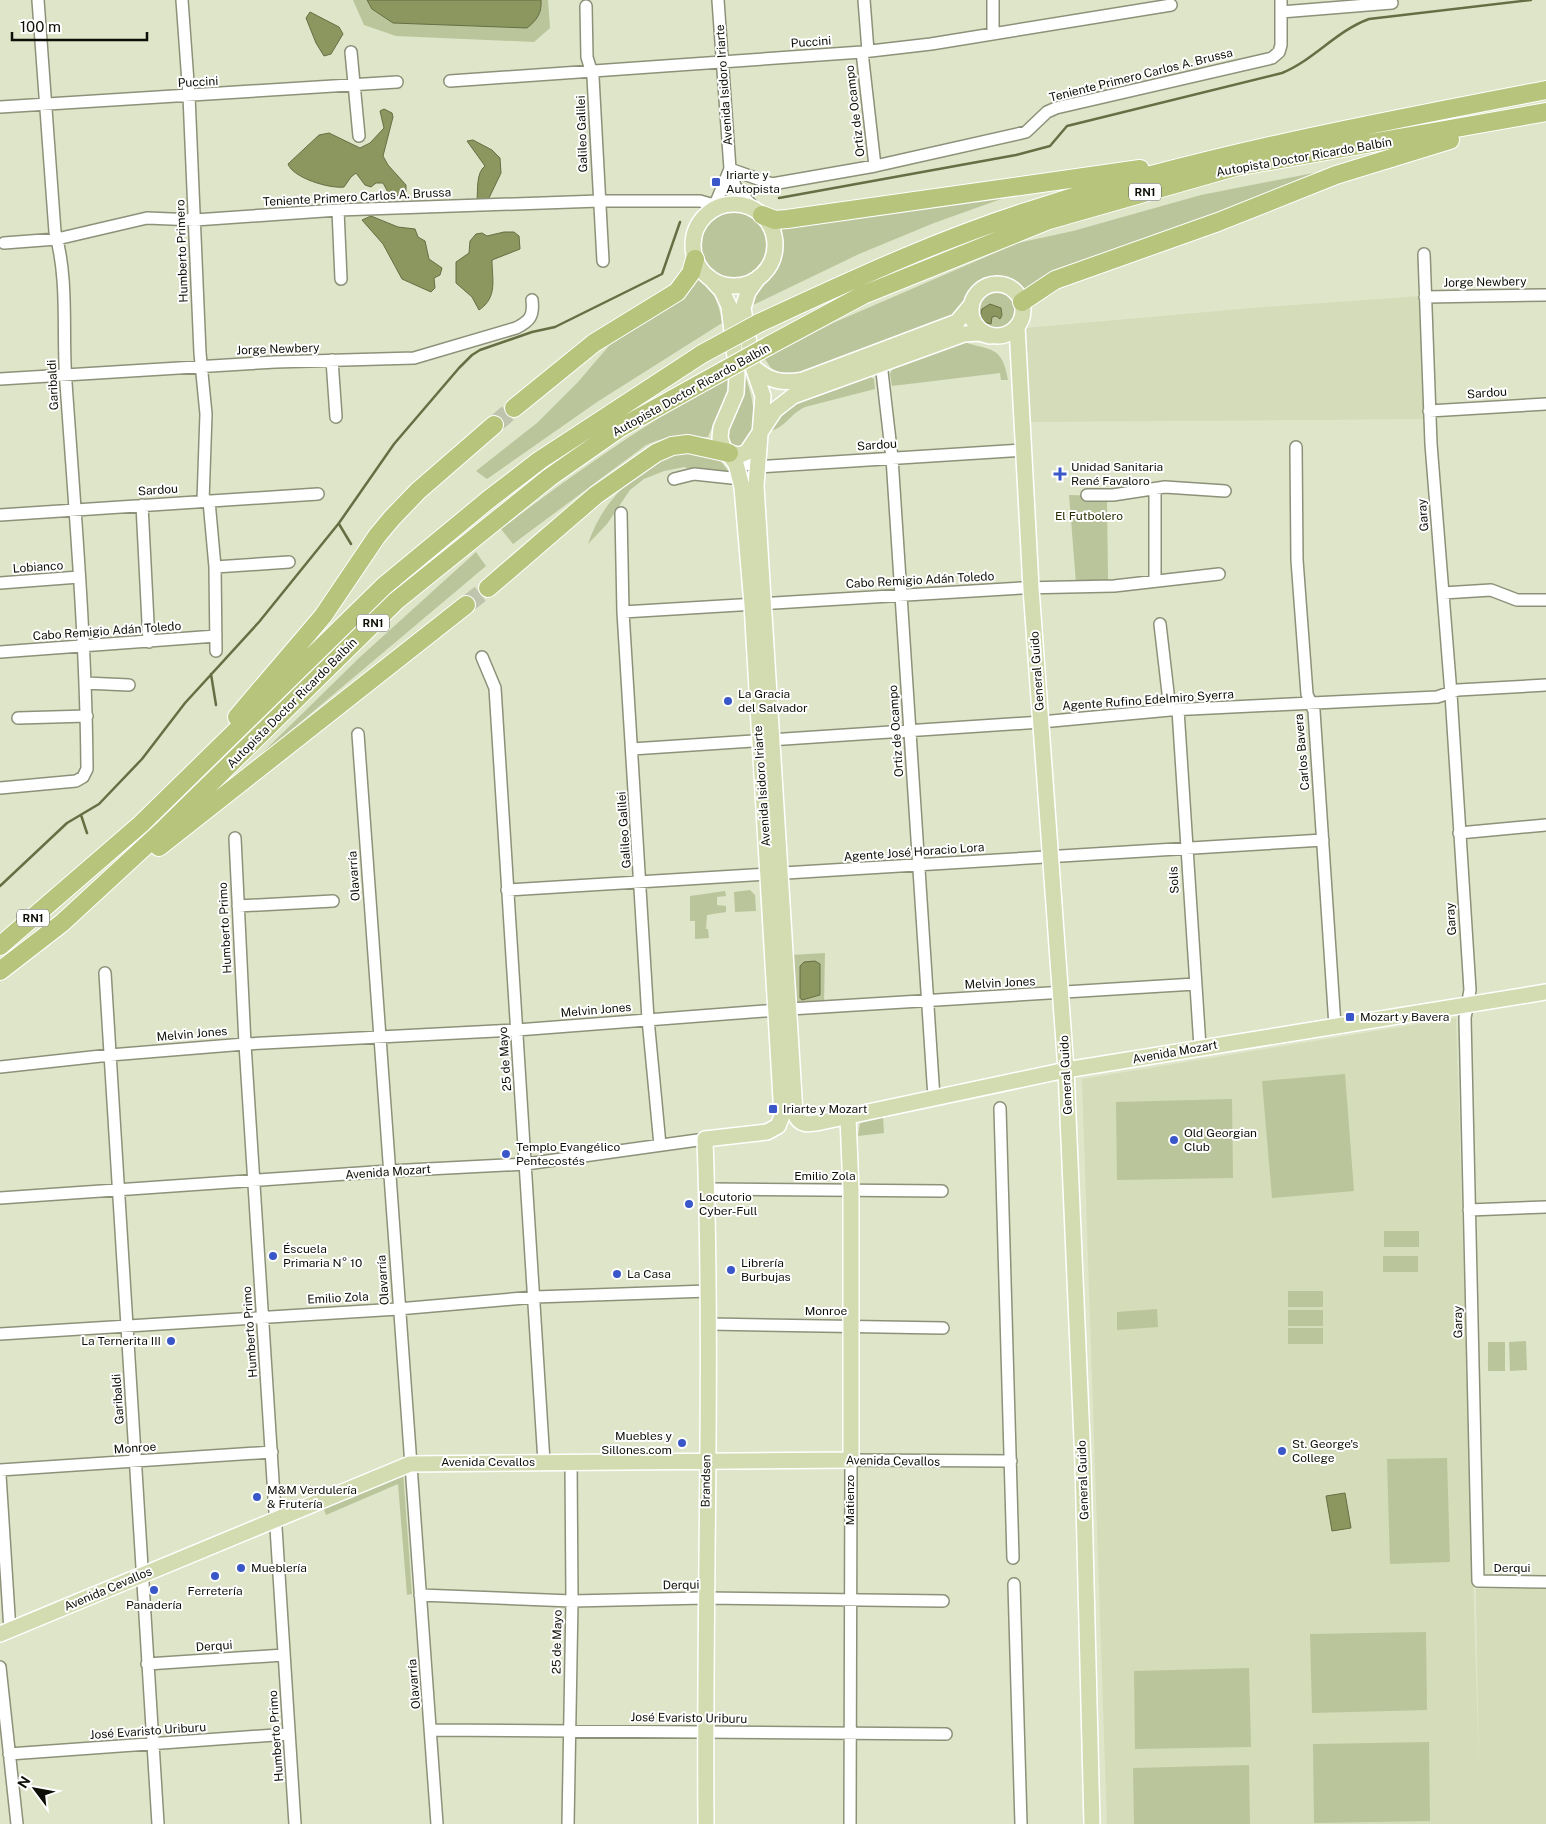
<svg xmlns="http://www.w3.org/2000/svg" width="1546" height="1824" viewBox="0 0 1546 1824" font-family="'Public Sans',sans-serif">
<rect width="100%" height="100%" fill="#dee5c9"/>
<path fill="#d4dcb9" d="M1422,296L1427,419L1030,422L1026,328L1252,308Z
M1456,1018L1479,1773L1476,1589H1546V1824H1107L1082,1079Z"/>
<path fill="#bbc59b" d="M353,0H548L550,28L534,42L396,36L364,25Z
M1334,169L1027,290L1021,291L1010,282L997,279L982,283L973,287L956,315L806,373L783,376L771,368L765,359L833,323L1018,243L1073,231L1201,195Z
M1035,187L934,223L859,254L753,305C749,274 795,271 776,224Z
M700 245a33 33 0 1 1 66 0a33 33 0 1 1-66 0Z
M696,277C713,284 720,307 722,323L597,402L487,479L476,471L537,423L578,382L614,340Z
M974 310a22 22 0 1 1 44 0a22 22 0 1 1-44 0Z
M963,342C993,351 1002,346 1008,380H1001L1000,373L892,386L890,374L894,366Z
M741,362C749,390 765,422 741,448L729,446L726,432L741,403Z
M734,375L708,437C685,436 667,435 646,445L513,544L501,529C575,473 651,418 734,375Z
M868,375L874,379L875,389L805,407C791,413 785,428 770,431C789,397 833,389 868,375Z
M683,452C709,454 717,451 731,476L696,472L684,467L664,471L644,479L630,490L607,524L588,544C603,498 638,468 683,452Z
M1069,495L1107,496L1108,581L1076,583Z
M476,552L486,566L253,762L359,658Z
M750,890L755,895L756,911L735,912L734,892Z
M725,891L726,896L717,897V905L726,906V912L707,915L706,929H708L709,938L695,939V921H690V896Z
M825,953L824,1003L796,1004L794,1001L791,955Z
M1345,1074L1354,1191L1272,1198L1262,1081Z
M1232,1099L1233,1178L1117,1180L1116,1102Z
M883,1117L884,1133L858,1136L860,1123Z
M1384,1231H1419V1247H1384Z
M1383,1256H1418V1272H1383Z
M1288,1291H1323V1307H1288Z
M1157,1309L1158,1327L1117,1330V1312Z
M1288,1310H1323V1326H1288Z
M1288,1328H1323V1344H1288Z
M1526,1341L1527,1370L1510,1371L1509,1342Z
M1488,1342H1505V1371H1488Z
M1447,1458L1450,1562L1390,1564L1387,1459Z
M403,1471L412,1594L407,1595L398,1484L326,1515L323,1507Z
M1426,1632L1427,1710L1312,1713L1310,1634Z
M1249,1668L1251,1747L1135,1749L1134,1671Z
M1429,1742L1430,1821L1314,1823L1313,1744Z
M1249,1765L1250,1824H1134L1133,1768Z"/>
<path fill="#8b975e" stroke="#666e44" d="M367,0H541C542,13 537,20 527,28L393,23L372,9Z
M310,12L339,27L343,34L331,54L324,56L316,43L306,18Z
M384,109L392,113L393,117L383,156L388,165L406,185V192L394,197L389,194L383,183H376L371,187L365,185L356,173L351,177L344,187C330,189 293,178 288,164L319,135L329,133L360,148L370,143L384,128L380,111Z
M473,140L492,150L500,158L501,173L488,200L477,201C478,189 476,173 485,166L467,141Z
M371,216L398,227L415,229L418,237L425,241L429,259L442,268L440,275L434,278L435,288L431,292L402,279L383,244L362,220Z
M504,232H514L519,236L520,249L492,260C492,280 498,297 479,310L472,297L456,283V262L469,253L470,241L476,234L482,233L487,236Z
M990,304L1001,308L1002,315L1000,319L996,316L992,317L991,324L984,322L980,317L982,309Z
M815,961L820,964V995L802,1000L800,998V966L804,962Z
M1345,1493L1351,1528L1332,1531L1326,1496Z"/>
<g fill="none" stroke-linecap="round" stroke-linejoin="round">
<path stroke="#666e44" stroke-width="2.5" d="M779,198L1016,155L1050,146L1067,126L1282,73C1314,60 1336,31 1369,19L1531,0
M339,524L351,544
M211,674L216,705
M81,815L87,833
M0,886L67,823L99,804L142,759L185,703L259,622L339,523L394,444L459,368L472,355L480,350L532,332L555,327L662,274L680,222"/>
<path stroke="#bfc5ac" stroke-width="18" stroke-dasharray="18 9" stroke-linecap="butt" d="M494,425L514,408
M466,605L488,588"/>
<defs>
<path id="minor" d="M182,0L189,96L200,353L206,414L203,501
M718,0L730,169L735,186L756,210
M864,0L868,51
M586,6L587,57L593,77L603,261
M1281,12L1392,3
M993,33V0
M351,52L359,136
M862,52L875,166
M450,81L862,52L931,44L1171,5
M0,107L397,82
M730,169L772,184L875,166L1026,132L1047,112L1056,108L1272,58L1279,52L1281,45V0
M338,210L341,279
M707,214L717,200L730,169
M4,243L57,239L147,218L195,220L338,210L599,201H700L714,205
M1424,254L1431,444L1451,694L1470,990L1465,1018L1478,1581L1546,1582
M1425,297L1546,295
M332,360L336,417
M881,363L892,458L934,1098
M0,379L275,362L414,358L516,328C530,321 534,316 532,300
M1429,411L1546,404
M1296,447L1297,560L1307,694L1314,711L1335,1026
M733,459L756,467L1024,450
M674,479L694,474L741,479
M1155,489V580
M1087,495H1113L1165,487L1225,491
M209,501L215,567L216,651
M142,505L149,642
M621,513L623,612L648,1019L660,1145
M0,515L318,494
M215,567L289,562
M0,583L79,577
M1443,593L1491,590L1517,600H1546
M623,612L1022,588L1114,586L1219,574
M1160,624L1170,710
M0,652L216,636
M482,657L495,688L544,1462
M85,683L129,685
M1178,710L1200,1047
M18,718L87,716
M358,734L437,1824
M632,749L1041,722L1170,710L1437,697L1458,690L1546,685
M0,788L76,781L83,777L87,769C86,640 75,511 66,383C62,333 69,281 55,232L38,0
M1459,833L1546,825
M235,838L245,1044L295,1824
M507,890L1323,840
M238,906L333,901
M105,973L158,1824
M0,1067L110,1055L245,1044L517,1030L790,1009L1195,984
M1000,1108L1013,1558
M707,1189L942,1191
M0,1198L389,1171L526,1164L705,1139
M1469,1210L1546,1207
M709,1324L943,1328
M0,1334L398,1309L535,1297L708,1291
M0,1470L272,1452
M0,1475L10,1631
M1014,1584L1021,1824
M420,1595L572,1601L705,1598L943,1601
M147,1664L284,1655
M0,1667L17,1824
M431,1730L946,1734
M9,1754L289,1734
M568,1824L572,1601L571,1461
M850,1824L851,1460L1011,1461"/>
<path id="major" d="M693 245a41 41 0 1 1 82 0a41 41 0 1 1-82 0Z
M758,278L748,292L743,308L753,367L763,396L756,486L795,1113C799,1127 810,1124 821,1122L1066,1070L1546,992
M971 310a26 26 0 1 1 52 0a26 26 0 1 1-52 0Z
M1017,327L1031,588L1066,1070L1083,1463L1092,1824
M753,367C769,381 782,384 803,380L957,322L972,304
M729,453L740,455L747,452L775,410L793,396L964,334L979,333L990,336
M0,1634L410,1464L851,1460V1190L848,1117
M706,1824C704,1596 713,1367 705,1139L767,1132L778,1126L782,1116L752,604L742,487L736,464L723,447L720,438L721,428L736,393L737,374L729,306L722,291L709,277"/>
<path id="highway" d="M762,215L775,220L787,219L1140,169
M1022,302L1055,280L1218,222L1336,175L1450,140
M759,323C850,281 941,238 1038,208C1204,155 1375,123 1546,90
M768,346L863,295L1049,220L1235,167L1546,112
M514,408L594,343L677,292L691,273L695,259
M488,588L596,495L656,453L672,446L688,444L729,453
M237,717L323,616L377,536L392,518L418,491L494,425
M159,847L466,605
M0,946L141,824L384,586L488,500L540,460L702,354
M0,971L62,923L165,828L396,601L550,477L620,428L723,371"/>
</defs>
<use href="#minor" stroke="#8c9279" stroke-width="14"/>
<use href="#major" stroke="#fff" stroke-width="18"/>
<use href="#highway" stroke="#fff" stroke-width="20"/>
<use href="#minor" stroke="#fff" stroke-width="11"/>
<use href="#major" stroke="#d3dcb0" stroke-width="15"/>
<use href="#highway" stroke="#b6c47c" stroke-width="18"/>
<defs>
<path id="highway-bridge" d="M702,354L759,323
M723,371L768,346"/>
</defs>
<use href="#highway-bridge" stroke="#fff" stroke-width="20" stroke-linecap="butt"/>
<use href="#highway-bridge" stroke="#b6c47c" stroke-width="18"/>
</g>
<g fill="#3957c9" stroke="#fff" stroke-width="2">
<rect x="711" y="177" width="10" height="10" rx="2.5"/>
<path d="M1057.5 466.5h5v5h5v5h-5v5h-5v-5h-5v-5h5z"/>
<circle cx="728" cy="701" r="5"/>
<rect x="1345" y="1012" width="10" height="10" rx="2.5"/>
<rect x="768" y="1104" width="10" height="10" rx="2.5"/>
<circle cx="1174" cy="1140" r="5"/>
<circle cx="506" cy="1154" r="5"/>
<circle cx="689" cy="1204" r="5"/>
<circle cx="273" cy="1256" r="5"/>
<circle cx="731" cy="1270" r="5"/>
<circle cx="617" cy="1274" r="5"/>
<circle cx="171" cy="1341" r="5"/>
<circle cx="682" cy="1443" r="5"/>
<circle cx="1282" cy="1451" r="5"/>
<circle cx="257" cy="1497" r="5"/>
<circle cx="241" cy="1568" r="5"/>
<circle cx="215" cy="1576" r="5"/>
<circle cx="154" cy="1590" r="5"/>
</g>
<g text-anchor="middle" stroke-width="4" stroke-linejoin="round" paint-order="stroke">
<g fill="#fff" stroke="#565851" stroke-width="1">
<rect x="1129" y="183.5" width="32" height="17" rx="4"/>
<rect x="357" y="614.5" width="32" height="17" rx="4"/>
<rect x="17" y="909.5" width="32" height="17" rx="4"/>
</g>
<g font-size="11" font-weight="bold" fill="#0e1007">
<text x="1145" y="196">RN1</text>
<text x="373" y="627">RN1</text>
<text x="33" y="922">RN1</text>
</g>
<g font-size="12" fill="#0e1007" stroke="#fff">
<text transform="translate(811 42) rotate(-4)" y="4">Puccini</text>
<text transform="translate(1141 75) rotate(-14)" y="4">Teniente Primero Carlos A. Brussa</text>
<text transform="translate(198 82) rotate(-3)" y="4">Puccini</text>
<text transform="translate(724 85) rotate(-94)" y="4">Avenida Isidoro Iriarte</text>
<text transform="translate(855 111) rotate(-97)" y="4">Ortiz de Ocampo</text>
<text transform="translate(582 134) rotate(-92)" y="4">Galileo Galilei</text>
<text transform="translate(1304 157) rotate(-10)" y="4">Autopista Doctor Ricardo Balbín</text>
<text transform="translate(357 197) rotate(-3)" y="4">Teniente Primero Carlos A. Brussa</text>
<text transform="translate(182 251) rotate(-92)" y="4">Humberto Primero</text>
<text transform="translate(1485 282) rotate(-1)" y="4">Jorge Newbery</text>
<text transform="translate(278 349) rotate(-2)" y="4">Jorge Newbery</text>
<text transform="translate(53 385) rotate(-93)" y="4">Garibaldi</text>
<text transform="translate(691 390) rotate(-29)" y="4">Autopista Doctor Ricardo Balbín</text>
<text transform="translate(1487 393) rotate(-4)" y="4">Sardou</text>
<text transform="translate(877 445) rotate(-4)" y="4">Sardou</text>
<text transform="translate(158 490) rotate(-4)" y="4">Sardou</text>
<text transform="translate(1423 515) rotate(-95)" y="4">Garay</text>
<text transform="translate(38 567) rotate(-4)" y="4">Lobianco</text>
<text transform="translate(920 580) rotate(-3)" y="4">Cabo Remigio Adán Toledo</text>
<text transform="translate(107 631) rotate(-4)" y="4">Cabo Remigio Adán Toledo</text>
<text transform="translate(1037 671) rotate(-94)" y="4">General Guido</text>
<text transform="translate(1148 700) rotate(-4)" y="4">Agente Rufino Edelmiro Syerra</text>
<text transform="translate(292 703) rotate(-45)" y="4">Autopista Doctor Ricardo Balbín</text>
<text transform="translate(896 731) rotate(-94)" y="4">Ortiz de Ocampo</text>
<text transform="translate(1302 752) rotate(-95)" y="4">Carlos Bavera</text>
<text transform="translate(762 786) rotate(-94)" y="4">Avenida Isidoro Iriarte</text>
<text transform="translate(624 830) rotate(-94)" y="4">Galileo Galilei</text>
<text transform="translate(914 852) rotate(-4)" y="4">Agente José Horacio Lora</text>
<text transform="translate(354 876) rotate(-94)" y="4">Olavarría</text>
<text transform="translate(1174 880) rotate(-93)" y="4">Solís</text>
<text transform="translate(1451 919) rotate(-94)" y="4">Garay</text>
<text transform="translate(225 928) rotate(-93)" y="4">Humberto Primo</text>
<text transform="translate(1000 983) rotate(-3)" y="4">Melvin Jones</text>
<text transform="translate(596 1010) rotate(-5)" y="4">Melvin Jones</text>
<text transform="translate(192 1034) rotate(-5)" y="4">Melvin Jones</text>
<text transform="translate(1175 1052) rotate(-10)" y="4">Avenida Mozart</text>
<text transform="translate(505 1059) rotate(-94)" y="4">25 de Mayo</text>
<text transform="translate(1066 1075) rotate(-93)" y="4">General Guido</text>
<text transform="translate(388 1172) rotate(-4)" y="4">Avenida Mozart</text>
<text x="825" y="1180">Emilio Zola</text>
<text transform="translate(383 1280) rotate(-94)" y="4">Olavarría</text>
<text transform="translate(338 1298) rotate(-3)" y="4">Emilio Zola</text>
<text x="826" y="1315">Monroe</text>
<text transform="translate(1458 1322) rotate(-91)" y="4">Garay</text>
<text transform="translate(250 1332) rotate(-94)" y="4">Humberto Primo</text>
<text transform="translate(118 1399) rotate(-94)" y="4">Garibaldi</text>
<text transform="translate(135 1448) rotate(-4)" y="4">Monroe</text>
<text transform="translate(893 1461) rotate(1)" y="4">Avenida Cevallos</text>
<text x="488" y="1466">Avenida Cevallos</text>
<text transform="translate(1083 1480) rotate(-92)" y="4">General Guido</text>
<text transform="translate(706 1481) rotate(-89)" y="4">Brandsen</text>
<text transform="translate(850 1500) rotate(-90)" y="4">Matienzo</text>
<text x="1512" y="1572">Derqui</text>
<text transform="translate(681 1585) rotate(-1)" y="4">Derqui</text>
<text transform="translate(108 1589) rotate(-23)" y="4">Avenida Cevallos</text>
<text transform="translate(557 1642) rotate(-89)" y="4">25 de Mayo</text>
<text transform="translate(214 1646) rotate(-4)" y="4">Derqui</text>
<text transform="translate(414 1684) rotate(-95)" y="4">Olavarría</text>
<text transform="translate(689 1718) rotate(1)" y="4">José Evaristo Uriburu</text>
<text transform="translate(148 1731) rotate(-4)" y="4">José Evaristo Uriburu</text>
<text transform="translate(276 1736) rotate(-94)" y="4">Humberto Primo</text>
</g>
<g font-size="12" fill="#0e1007" stroke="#fff" text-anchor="start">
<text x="726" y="179">Iriarte y<tspan x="726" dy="14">Autopista</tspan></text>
<text x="1071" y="471">Unidad Sanitaria<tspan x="1071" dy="14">René Favaloro</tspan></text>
<text x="738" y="698">La Gracia<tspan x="738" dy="14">del Salvador</tspan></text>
<text x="1360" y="1021">Mozart y Bavera</text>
<text x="783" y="1113">Iriarte y Mozart</text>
<text x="1184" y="1137">Old Georgian<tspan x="1184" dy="14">Club</tspan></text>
<text x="516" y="1151">Templo Evangélico<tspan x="516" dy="14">Pentecostés</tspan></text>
<text x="699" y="1201">Locutorio<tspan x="699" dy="14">Cyber-Full</tspan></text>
<text x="283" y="1253">Éscuela<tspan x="283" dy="14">Primaria N° 10</tspan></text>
<text x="741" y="1267">Librería<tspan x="741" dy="14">Burbujas</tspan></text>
<text x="627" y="1278">La Casa</text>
<text x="161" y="1345" text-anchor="end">La Ternerita III</text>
<text x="672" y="1440" text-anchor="end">Muebles y<tspan x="672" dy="14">Sillones.com</tspan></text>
<text x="1292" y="1448">St. George's<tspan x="1292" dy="14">College</tspan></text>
<text x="267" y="1494">M&amp;M Verdulería<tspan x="267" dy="14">&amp; Frutería</tspan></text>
<text x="251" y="1572">Mueblería</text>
<text x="215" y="1595" text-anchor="middle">Ferretería</text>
<text x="154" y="1609" text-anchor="middle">Panadería</text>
</g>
<g font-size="12" fill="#282e01" stroke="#fff">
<text x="1089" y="520">El Futbolero</text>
</g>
</g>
<g transform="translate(35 1789) rotate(302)" stroke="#ffffff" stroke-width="4" paint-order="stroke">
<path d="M0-4L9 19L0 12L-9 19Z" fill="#0e1007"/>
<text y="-8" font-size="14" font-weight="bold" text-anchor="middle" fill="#0e1007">N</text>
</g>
<path d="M12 32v8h135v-8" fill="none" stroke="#0e1007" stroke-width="2.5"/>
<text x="20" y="32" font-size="15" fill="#0e1007" stroke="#ffffff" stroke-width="4" paint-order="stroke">100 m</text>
</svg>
